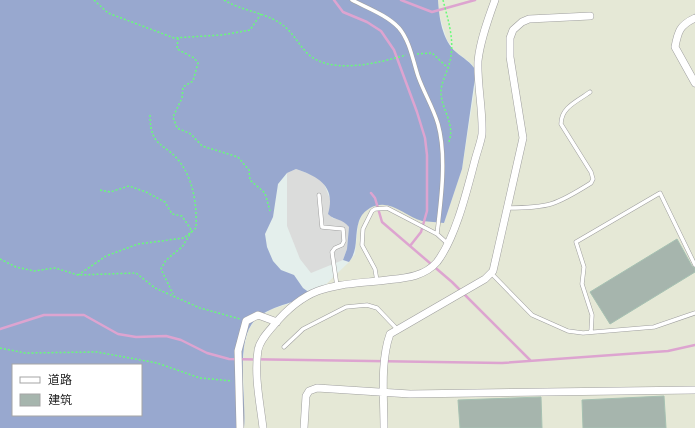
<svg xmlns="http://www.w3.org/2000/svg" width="695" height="428" viewBox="0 0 695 428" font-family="Quicksand,'Noto Sans SC',sans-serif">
<rect width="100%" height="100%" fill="#e4efec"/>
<path fill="#dbdcdb" d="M296,169L312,175L323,181L330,199L332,218L344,220L349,227L347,249L343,260L311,273L300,259L287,226V173Z"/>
<path fill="#e5e8d6" d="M438,0H695V428H244L243,365L244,347L248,331L255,320L272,309L314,296L349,262L355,254L358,225L362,213L373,206L381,204L393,206L422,221L444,223L462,169L476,81L472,64L455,51L447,40L439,14Z"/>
<path fill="#98a8cf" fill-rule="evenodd" d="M0,0H438C439,17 442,40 456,52C463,58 471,62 476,71L462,169L444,223C437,222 429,222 422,221C405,216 389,197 370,208C364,212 362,214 359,221C354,236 359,249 349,262L343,260L347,249L349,227C342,218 335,221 328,214C336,186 319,177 296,169L287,173L278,184L273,217L265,234L267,247L273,261L281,270L294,275L303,288L314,296C297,301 267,307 255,320C234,341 247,401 244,428H0ZM13,365H141V415H13Z"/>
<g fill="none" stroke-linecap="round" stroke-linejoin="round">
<path stroke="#dda4d0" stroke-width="2.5" d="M334,0L343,12L367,22L381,31L394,50L417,112L425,138L427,155V211L421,232L410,246
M401,0L432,12L475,0
M371,193L375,198L382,222L452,282L530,360
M0,329L44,315H84L118,334L136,337L166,336L181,340L207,353L229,359L502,363L668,351L695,345"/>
</g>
<path fill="#a6b5ad" stroke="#a6c1b2" d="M677,239L692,266L695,268V272L610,324L590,292Z
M664,396L666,428H583L582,400Z
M541,397L542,428H460L458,400Z"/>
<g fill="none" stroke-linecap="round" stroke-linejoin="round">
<defs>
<path id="service" d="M352,0C367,8 387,15 399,28C410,41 413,61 418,76C424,93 433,107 438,124C447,156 441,201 437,234L447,243
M319,195L322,227L343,229L344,241L342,245L335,248L332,252L337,286
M507,208C549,208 556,205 591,183L593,179L591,172L561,124C561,107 578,101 590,92
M491,273L532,315L568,331L583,333L654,327L695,313
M377,281L375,269L362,245L363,229L372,211L375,209L387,208L437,234
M591,332L592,315L582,284L584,267L576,242L660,193L695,265
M284,347L303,329L346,307L367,305L377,308L398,330"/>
<path id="minor" d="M695,18C680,25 678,31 675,47L695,83
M240,428L238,351L246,321L258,315L277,322
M263,428C260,402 254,376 258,350C260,340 268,332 274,325C310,282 336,286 387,280C405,278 424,277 437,262C456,237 467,190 475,160C477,152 481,142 482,134C483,109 477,85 478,61C480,41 488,19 495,0
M304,428L306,396L309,391L317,388L410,394L695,390
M384,428C384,398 380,362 390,334L485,279L493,271L523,138L510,57V38L513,30L522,22L529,19L590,16"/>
</defs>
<use href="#service" stroke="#9f9f9f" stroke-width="4.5"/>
<use href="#minor" stroke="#9f9f9f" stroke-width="8"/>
<path stroke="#69fb79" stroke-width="1.5" stroke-dasharray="2 2" stroke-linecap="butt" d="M94,0L108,13L174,38L222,35L250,30L261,14
M224,0C242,11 263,12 280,23C292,31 297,42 306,52C328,76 379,63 406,55
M443,0C448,20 455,40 450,61C448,71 442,80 441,90C440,109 457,124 448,144
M178,38L177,49L194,58L198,63L193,81L183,87L182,98L173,117L177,128L191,134L202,146L238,157L249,170L250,180L265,193L270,211
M417,54L432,53L448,68
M100,190L110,192L129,186L146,192L165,202L172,214L182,216L192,231L182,247L166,260L161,269L173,294
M0,259L16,267L34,271L55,268L78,275L136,273L155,288L200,308L240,319
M78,275L106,256L138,244L184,238L196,228C197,207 194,183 182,165C167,142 150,150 150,115
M0,348L25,353L97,352L157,363L200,378L232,381"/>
<use href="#service" stroke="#fff" stroke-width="3.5"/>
<use href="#minor" stroke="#fff" stroke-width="7"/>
</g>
<rect x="12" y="364" width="130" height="52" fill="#ffffff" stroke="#a5a5a5"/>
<rect x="20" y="377" width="20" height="6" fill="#ffffff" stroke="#a5a5a5"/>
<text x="48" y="384" font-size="12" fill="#1e1e1e">道路</text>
<rect x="20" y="394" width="20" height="12" fill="#a6b5ad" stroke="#a5a5a5"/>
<text x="48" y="404" font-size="12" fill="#1e1e1e">建筑</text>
</svg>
